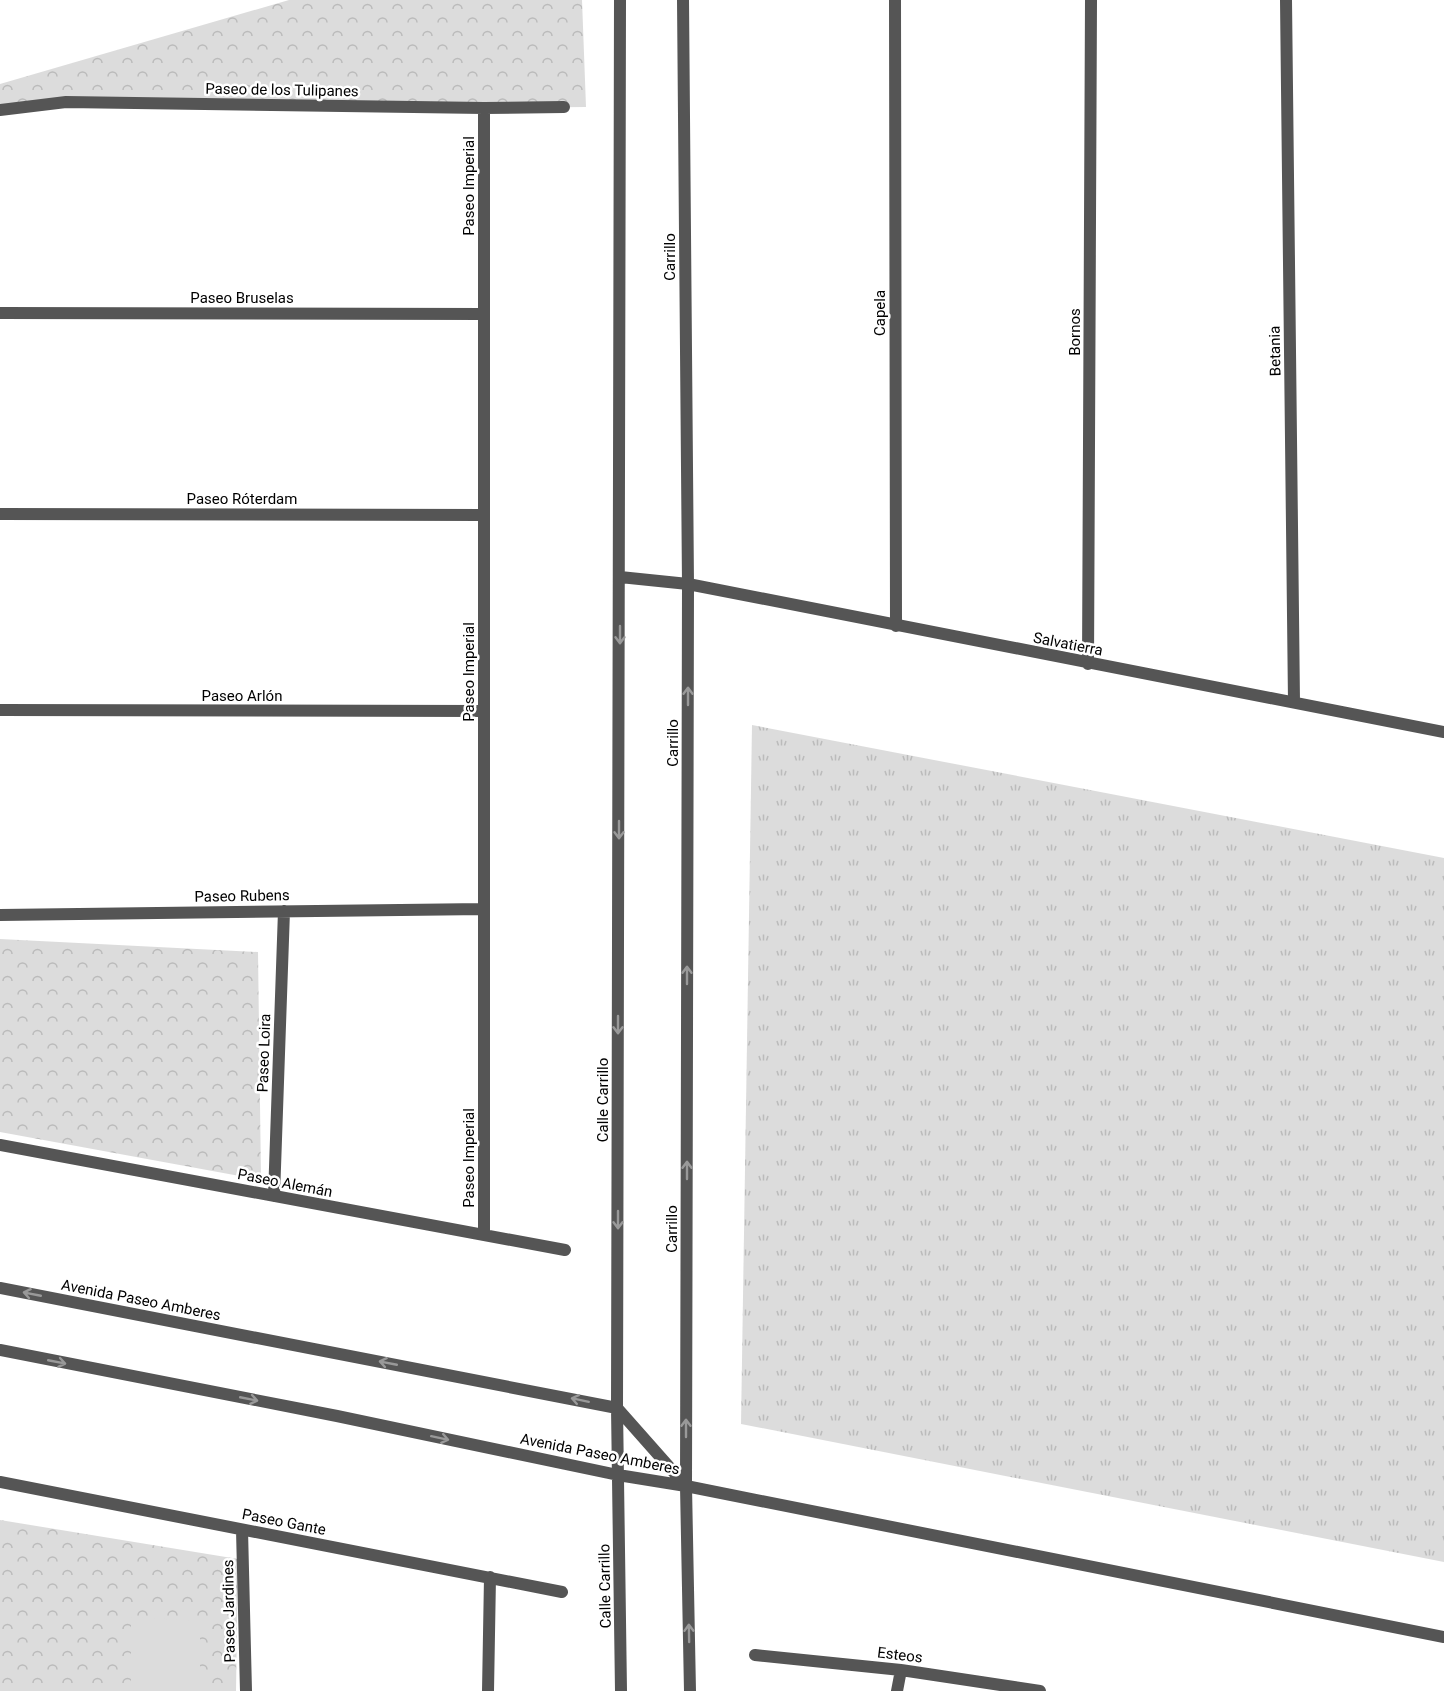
<svg xmlns="http://www.w3.org/2000/svg" width="1444" height="1691" viewBox="0 0 1444 1691" font-family="Roboto,sans-serif">
<defs>
<pattern id="grass-tufts" width="24" height="20" patternUnits="userSpaceOnUse" patternTransform="scale(1.5)"><rect width="24" height="20" fill="#dcdcdc"/><path d="M3 7l-1-3M5 7V3M7 7l1-3M15 17l-1-3M17 17v-4M19 17l1-3" fill="none" stroke="#bbb"/></pattern>
<pattern id="park-crowns" width="20" height="18" patternUnits="userSpaceOnUse" patternTransform="scale(1.5)"><rect width="20" height="18" fill="#dcdcdc"/><path d="M2 6a3 3 0 1 1 6 0M12 15a3 3 0 1 1 6 0" fill="none" stroke="#bbb"/></pattern>
</defs>
<rect width="100%" height="100%" fill="#fff"/>
<path fill="url(#grass-tufts)" d="M752,725L1444,858V1562L741,1424Z"/>
<path fill="url(#park-crowns)" d="M289,0H582L586,107L484,108L66,102L0,110V84Z
M0,939L258,952L261,1180L0,1132Z
M0,1520L238,1559L236,1691H0Z"/>
<path fill="#dcdcdc" d="M131,1617L200,1621V1691H131Z"/>
<g fill="none" stroke-linecap="round" stroke-linejoin="round">
<path stroke="#555" stroke-width="12" d="M620,0L617,1408L621,1691
M683,0L688,584L686,1486L690,1691
M895,0L896,626
M1286,0L1294,702
M0,110L66,102L484,108L564,107
M0,313L484,314
M0,514L484,515
M620,577L688,584L1444,732
M1088,664L1091,0
M0,710L484,711
M0,915L484,909
M0,1145L565,1250
M274,1196L284,911
M484,1235V108
M0,1288L617,1408L686,1486
M0,1350L337,1416L618,1475L686,1486L1444,1637
M0,1482L562,1592
M242,1530L246,1691
M755,1655L901,1670L1040,1691
M488,1691L490,1577
M897,1691L901,1670"/>
</g>
<defs><path id="oneway-shaft" d="M-6 0H5M1.5-3L5.5 0L1.5 3" fill="none" stroke-width="1.6" stroke-linecap="round" stroke-linejoin="round" transform="scale(1.5)"/></defs>
<g stroke="#999">
<use href="#oneway-shaft" transform="translate(620 635) rotate(90)"/>
<use href="#oneway-shaft" transform="translate(688 696) rotate(-90)"/>
<use href="#oneway-shaft" transform="translate(619 830) rotate(90)"/>
<use href="#oneway-shaft" transform="translate(687 975) rotate(-90)"/>
<use href="#oneway-shaft" transform="translate(618 1025) rotate(90)"/>
<use href="#oneway-shaft" transform="translate(687 1170) rotate(-90)"/>
<use href="#oneway-shaft" transform="translate(618 1220) rotate(90)"/>
<use href="#oneway-shaft" transform="translate(32 1294) rotate(-169)"/>
<use href="#oneway-shaft" transform="translate(57 1362) rotate(11)"/>
<use href="#oneway-shaft" transform="translate(388 1363) rotate(-169)"/>
<use href="#oneway-shaft" transform="translate(249 1399) rotate(11)"/>
<use href="#oneway-shaft" transform="translate(580 1400) rotate(-168)"/>
<use href="#oneway-shaft" transform="translate(686 1428) rotate(-90)"/>
<use href="#oneway-shaft" transform="translate(440 1438) rotate(12)"/>
<use href="#oneway-shaft" transform="translate(689 1633) rotate(-91)"/>
</g>
<g text-anchor="middle" stroke-width="5" stroke-linejoin="round" paint-order="stroke">
<g font-size="15" fill="#000" stroke="#fff">
<text transform="translate(282 90) rotate(1)" y="5">Paseo de los Tulipanes</text>
<text transform="translate(469 186) rotate(-90)" y="5">Paseo Imperial</text>
<text transform="translate(670 257) rotate(-90)" y="5">Carrillo</text>
<text x="242" y="303">Paseo Bruselas</text>
<text transform="translate(880 313) rotate(-90)" y="5">Capela</text>
<text transform="translate(1075 332) rotate(-90)" y="5">Bornos</text>
<text transform="translate(1275 351) rotate(-91)" y="5">Betania</text>
<text x="242" y="504">Paseo Róterdam</text>
<text transform="translate(1068 644) rotate(11)" y="5">Salvatierra</text>
<text transform="translate(469 672) rotate(-90)" y="5">Paseo Imperial</text>
<text x="242" y="701">Paseo Arlón</text>
<text transform="translate(673 743) rotate(-90)" y="5">Carrillo</text>
<text transform="translate(242 896) rotate(-1)" y="5">Paseo Rubens</text>
<text transform="translate(264 1053) rotate(-88)" y="5">Paseo Loira</text>
<text transform="translate(603 1100) rotate(-90)" y="5">Calle Carrillo</text>
<text transform="translate(469 1158) rotate(-90)" y="5">Paseo Imperial</text>
<text transform="translate(285 1183) rotate(11)" y="5">Paseo Alemán</text>
<text transform="translate(672 1229) rotate(-90)" y="5">Carrillo</text>
<text transform="translate(141 1300) rotate(11)" y="5">Avenida Paseo Amberes</text>
<text transform="translate(600 1454) rotate(11)" y="5">Avenida Paseo Amberes</text>
<text transform="translate(284 1522) rotate(11)" y="5">Paseo Gante</text>
<text transform="translate(605 1586) rotate(-91)" y="5">Calle Carrillo</text>
<text transform="translate(229 1611) rotate(-91)" y="5">Paseo Jardines</text>
<text transform="translate(900 1655) rotate(7)" y="5">Esteos</text>
</g>
</g>
</svg>
